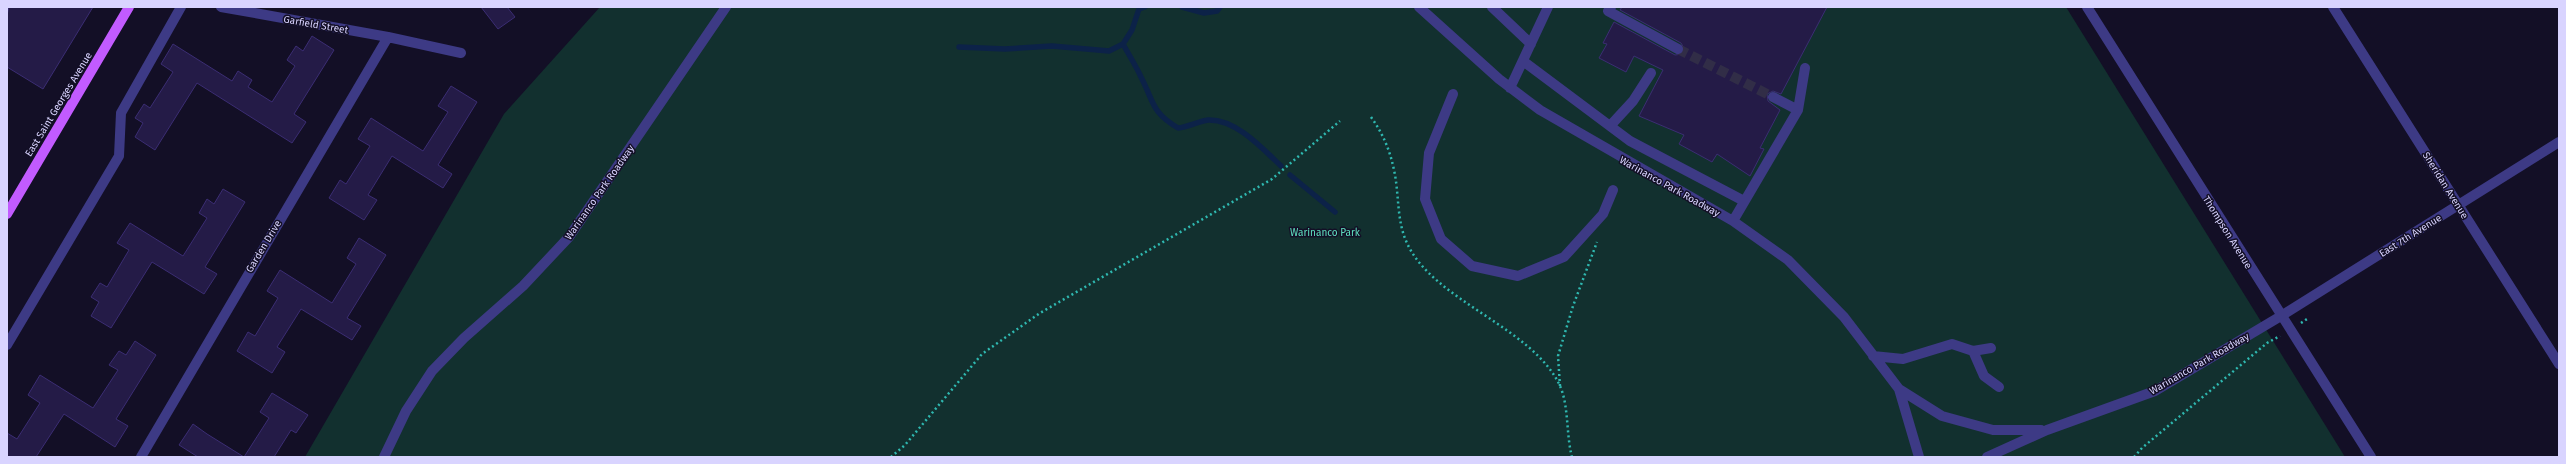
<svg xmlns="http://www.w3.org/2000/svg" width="2566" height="464" viewBox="0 0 2566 464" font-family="'Fira Sans',sans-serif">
<rect width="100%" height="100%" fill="#130f26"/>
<path fill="#12302f" d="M600,7H2066L2345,457H305L504,114Z"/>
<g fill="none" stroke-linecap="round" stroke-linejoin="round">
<path stroke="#0c2248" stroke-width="5.5" d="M1182,7L1204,13L1217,11L1220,7
M1123,44C1129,55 1136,66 1141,77C1154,102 1151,112 1178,128C1188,127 1199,121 1208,120C1236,119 1262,148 1281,166
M959,47L1005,49L1052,46L1109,51L1123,44L1132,30L1139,9L1145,7
M1290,175L1335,212"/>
</g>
<path fill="#241b47" stroke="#3b2d73" d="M9,7H93L43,89L7,67V15Z
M481,7H507L515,17L498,29Z
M1622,7H1827L1781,94L1773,91L1767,94L1768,101L1780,110L1760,148L1764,149L1750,176L1717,154L1712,162L1679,144L1684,135L1639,116L1663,70L1634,56L1626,72L1599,58L1607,44L1603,43L1614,22L1675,55L1682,54L1684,48L1681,43L1620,10Z
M312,36L334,50L294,114L306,122L292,143L197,83L155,150L135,137L143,123L135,118L144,104L150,108L173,72L161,64L173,44L232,81L238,71L252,80L248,87L272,102L295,66L287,60L296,46L303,51Z
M451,86L477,102L438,165L452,174L443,188L392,156L368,195L377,200L364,220L329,198L340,180L346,184L370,146L358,139L371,118L423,151L448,112L438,106Z
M223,189L245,202L205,267L217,274L204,294L152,262L111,328L91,316L99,302L91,297L100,283L107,287L129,250L117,243L130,223L183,256L207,218L199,213L207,199L214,204Z
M359,238L386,255L347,318L361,326L352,340L301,309L277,347L285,352L272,373L237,351L248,332L255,336L278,298L267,291L280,270L332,303L356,264L347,258Z
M135,341L156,355L116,419L128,426L115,447L64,414L36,457H7V433L17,439L40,403L28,395L40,375L93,408L118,370L109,365L119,351L126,355Z
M272,393L308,415L296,433L291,430L274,457H244L269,418L260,412Z
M193,424L207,434L244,457H198L179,445Z"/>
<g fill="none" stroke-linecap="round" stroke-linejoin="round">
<path stroke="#312d47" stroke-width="10" stroke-dasharray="10 5" stroke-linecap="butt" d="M1678,49L1773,97"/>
<path stroke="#2fb8b0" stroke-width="2.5" stroke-dasharray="2 3" stroke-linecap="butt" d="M1371,117C1384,135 1391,153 1395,175C1399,197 1397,222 1407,243C1433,301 1533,327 1560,386C1569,406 1566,435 1572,457
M2301,323L2307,319
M1560,386L1558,356L1573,306L1597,242
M891,457L905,445L982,354L1040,313L1272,179L1340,121
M2134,457L2142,448L2267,343L2280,336"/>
<path stroke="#3d3a85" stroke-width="10" d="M221,7L388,37L461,53
M1419,7L1499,79L1540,110L1733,221L1788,260L1844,317L1899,389L1919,457
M1492,7L1531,44
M1611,7L1608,11L1678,49
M2087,7L2371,457
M2333,7L2559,364
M1523,61L1630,141L1744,201
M1510,88L1548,7
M1453,94L1429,153L1425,199L1441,239L1472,266L1518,276L1564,257L1603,214L1613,190
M1773,97L1798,110
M1610,126L1633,101L1651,73
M1733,221L1798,110L1805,68
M7,345L119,156L121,113L181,7
M1973,351L1984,376L1999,387
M1873,356L1903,359L1952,344L1973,351L1991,348
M1899,389L1942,416L1993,430H2041
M141,457L388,37
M384,457L406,411L432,371L464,338L523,286L569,237L726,7
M1987,457L2047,430L2155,391L2281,316L2559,142"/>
<path stroke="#c25bff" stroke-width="10" d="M7,214L129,7"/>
</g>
<g text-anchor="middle" stroke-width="3" stroke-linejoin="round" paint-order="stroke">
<g font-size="10" fill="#d9d4ff" stroke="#130f26">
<text transform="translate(316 24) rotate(10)" y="4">Garfield Street</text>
<text transform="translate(58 104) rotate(-59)" y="4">East Saint Georges Avenue</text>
<text transform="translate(2446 185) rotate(58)" y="4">Sheridan Avenue</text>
<text transform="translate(1670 186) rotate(29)" y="4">Warinanco Park Roadway</text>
<text transform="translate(599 192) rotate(-55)" y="4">Warinanco Park Roadway</text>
<text transform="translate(2228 232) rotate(58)" y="4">Thompson Avenue</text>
<text transform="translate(2410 235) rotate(-32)" y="4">East 7th Avenue</text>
<text transform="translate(263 246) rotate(-59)" y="4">Garden Drive</text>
<text transform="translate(2199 363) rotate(-30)" y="4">Warinanco Park Roadway</text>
</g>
<g font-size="10" fill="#5fe0c0" stroke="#130f26">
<text x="1325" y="236">Warinanco Park</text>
</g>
</g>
<rect width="2566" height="464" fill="none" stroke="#d9d4ff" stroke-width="16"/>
</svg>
